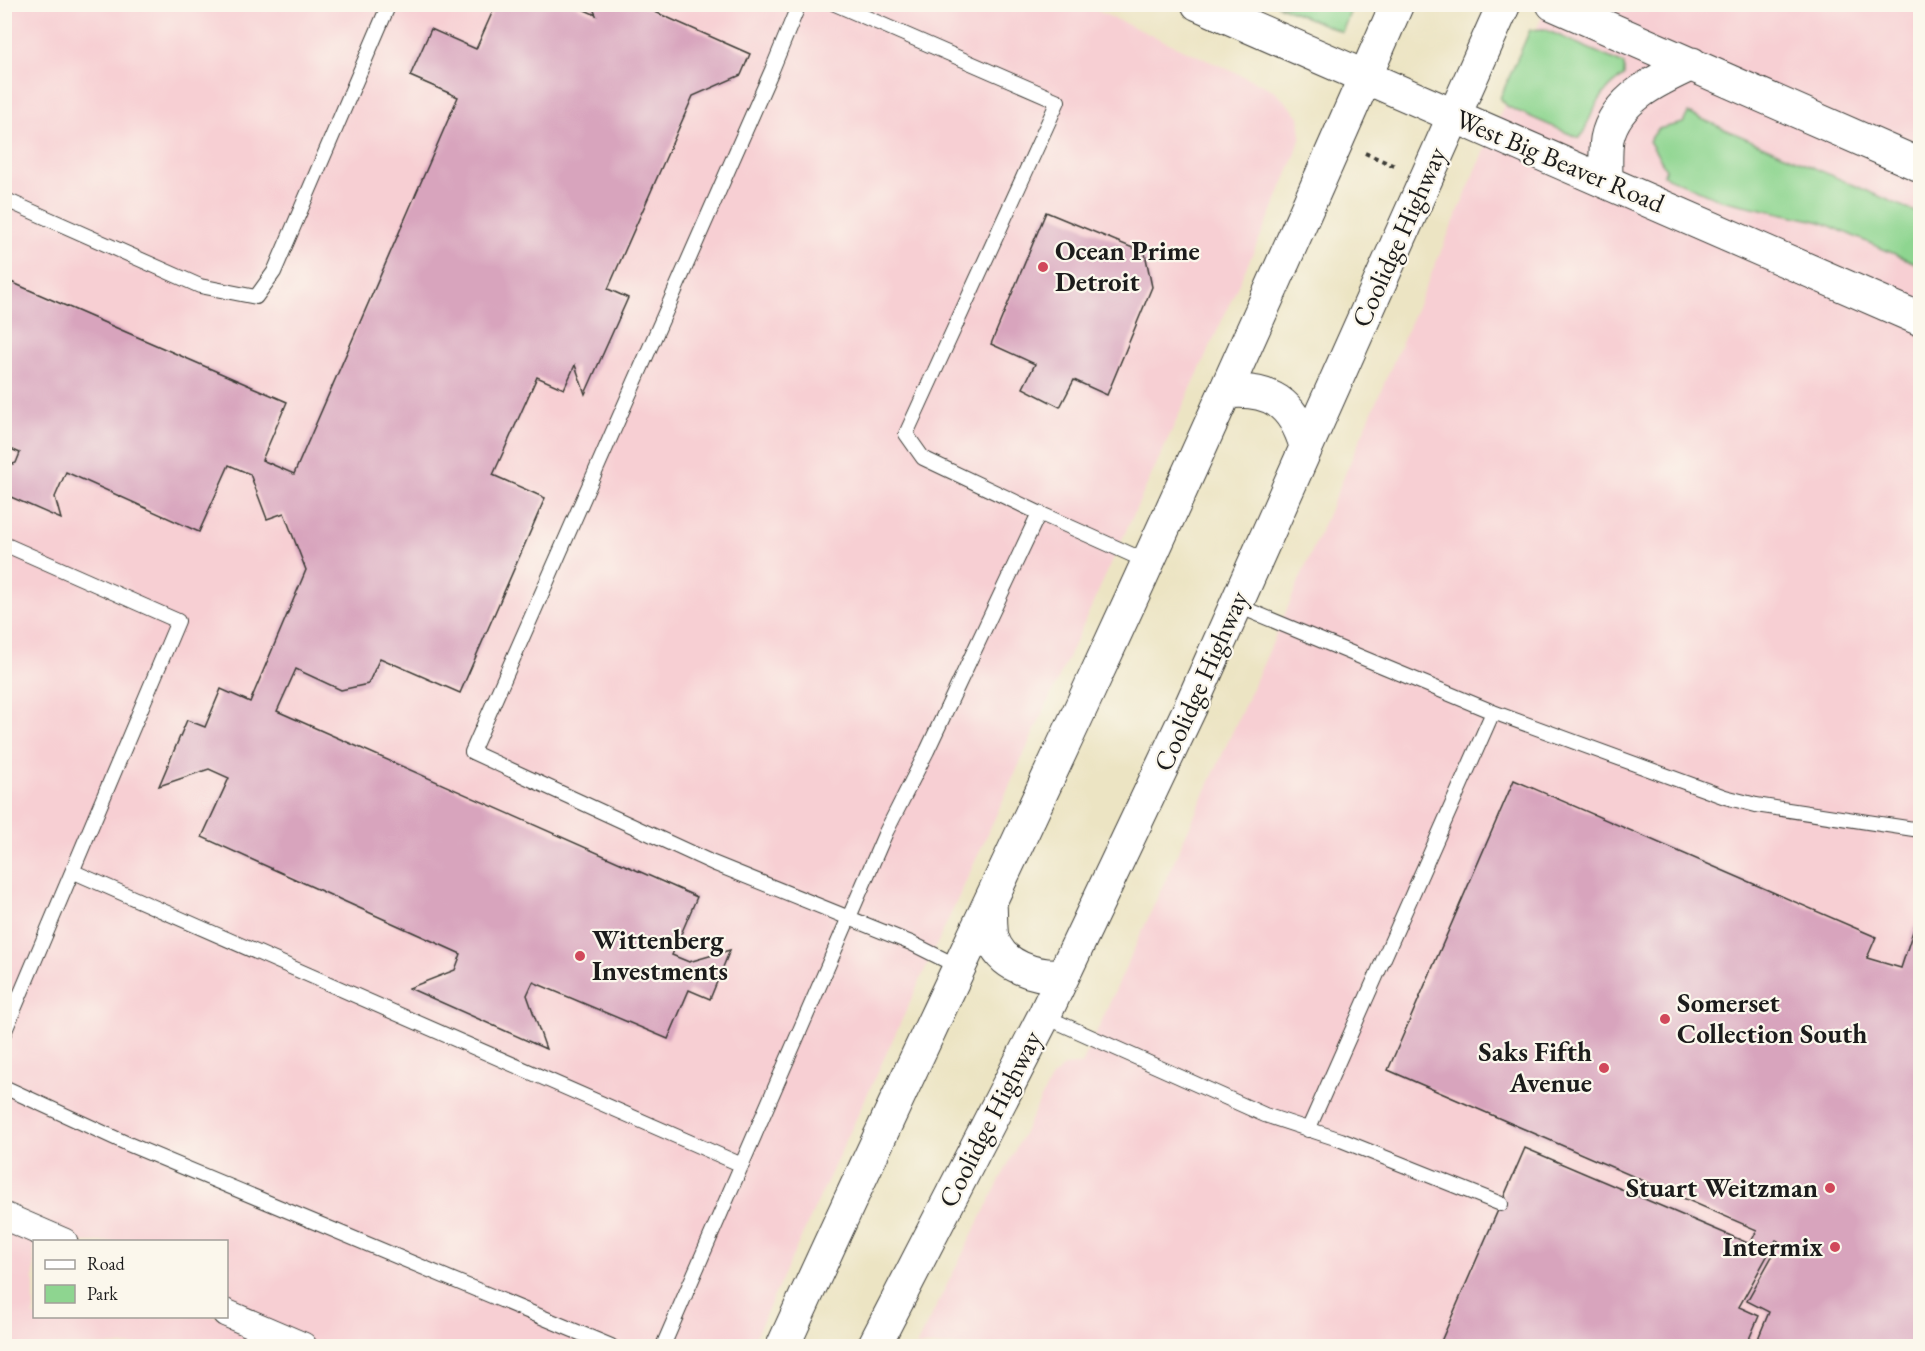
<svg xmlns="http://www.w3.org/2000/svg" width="1925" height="1351" viewBox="0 0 1925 1351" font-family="'EB Garamond',serif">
<rect width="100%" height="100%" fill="#fbf7ec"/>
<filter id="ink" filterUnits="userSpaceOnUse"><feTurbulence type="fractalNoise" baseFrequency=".0167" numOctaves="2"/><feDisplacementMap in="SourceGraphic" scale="12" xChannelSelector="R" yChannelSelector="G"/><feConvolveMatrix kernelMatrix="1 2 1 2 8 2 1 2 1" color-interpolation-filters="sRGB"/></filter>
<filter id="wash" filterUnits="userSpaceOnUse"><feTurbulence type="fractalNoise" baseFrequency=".008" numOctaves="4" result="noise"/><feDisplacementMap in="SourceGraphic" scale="24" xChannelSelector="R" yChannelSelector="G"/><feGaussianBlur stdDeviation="1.35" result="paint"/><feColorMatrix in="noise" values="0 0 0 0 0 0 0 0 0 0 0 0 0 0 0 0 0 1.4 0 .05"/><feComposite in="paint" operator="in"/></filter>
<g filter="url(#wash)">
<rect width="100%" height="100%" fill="#ece4c3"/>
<path fill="#f7cfd3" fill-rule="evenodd" d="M5,5H1084L1261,84L1275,91L1299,116L1301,136L1295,156L1273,209L967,879L751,1346H5ZM34,1242H226V1316H34Z
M1547,5H1920V1346H916L1052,1077L1065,1066L1082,1064L1265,660Z"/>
<path fill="#8ed590" stroke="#557856" stroke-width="1.5" d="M1277,5H1353L1342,32Z
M1544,29L1624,64V76C1601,90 1593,110 1583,134L1579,138L1508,107L1500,98L1530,30Z
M1688,113L1920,214V265L1821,222L1721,200L1663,175L1666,169L1649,141L1658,129L1683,123Z"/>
<g id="blocks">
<path fill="#d8a4bd" d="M496,4H571L596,15L591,4H637L750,54L741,75L693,96L608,289L628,298L585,394L575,365L564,389L537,377L493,475L545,498L460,693L380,658L368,684L341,690L296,669L277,711L697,897L672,955L689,962L730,950L710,999L689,990L668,1039L533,982L527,995L546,1049L409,988L455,970L461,954L202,837L229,778L209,769L159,786L187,720L205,727L221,689L250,702L306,570L284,513L267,519L250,474L229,465L199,532L66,472L55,497L61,519L4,494V467L16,463L20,453L4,446V279L287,402L262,460L294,474L458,97L410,76L431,29L476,49Z
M1046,212L1145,253L1152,287L1107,395L1074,380L1060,407L1023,388L1035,364L991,344Z
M1514,780L1876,937L1867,958L1901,968L1920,910V1346H1755L1769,1312L1747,1301L1780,1242L1776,1240L1739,1307L1759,1316L1746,1346H1439L1525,1148L1750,1244L1757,1230L1388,1070Z"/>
</g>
</g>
<g filter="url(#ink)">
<use href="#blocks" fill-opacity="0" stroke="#3b3a35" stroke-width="1.5"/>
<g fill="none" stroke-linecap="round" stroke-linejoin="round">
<defs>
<path id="service" d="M799,4L772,70L472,752L713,863L911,943L959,967
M4,199L200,286L256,297L274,272L389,4
M1039,513L1148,562
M4,544L178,621L4,1033
M1236,605L1493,712L1725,797L1756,805L1920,830
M74,872L742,1165
M1044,1016L1265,1115L1341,1140L1501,1204
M4,1087L128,1144L611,1346
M1308,1130L1493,712
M663,1346L886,832L927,751L1039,513L923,458L906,434L1058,101L835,4"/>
<path id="minor" d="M4,1216L64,1242
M226,1313L303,1346"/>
<path id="secondary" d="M1225,392C1270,387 1293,403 1306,446
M990,903C991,914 990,926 992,937C1000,967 1037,977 1063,975
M783,1346C883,1126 988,908 1090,688C1195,461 1297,233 1397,4
M874,1346L1044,1016L1190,708L1504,4"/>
<path id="primary" d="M1198,4L1920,319
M1553,4L1920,165
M1606,182C1606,168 1605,153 1607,139C1615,99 1659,79 1692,64"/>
</defs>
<use href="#service" stroke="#3b3a35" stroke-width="16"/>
<use href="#minor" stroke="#3b3a35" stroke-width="29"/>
<use href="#secondary" stroke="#3b3a35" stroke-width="35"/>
<use href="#primary" stroke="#3b3a35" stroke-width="35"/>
<path stroke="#3b3a35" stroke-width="4" stroke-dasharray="4.5 4.5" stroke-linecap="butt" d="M1365,153L1397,167"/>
<use href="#service" stroke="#fff" stroke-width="14"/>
<use href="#minor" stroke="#fff" stroke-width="27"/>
<use href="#secondary" stroke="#fff" stroke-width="33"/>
<use href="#primary" stroke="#fff" stroke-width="33"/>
</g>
</g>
<g fill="#d1495b" stroke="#fbf7ec" stroke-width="2">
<circle cx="1043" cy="267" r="6"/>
<circle cx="580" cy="956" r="6"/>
<circle cx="1665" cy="1019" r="6"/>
<circle cx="1604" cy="1068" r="6"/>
<circle cx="1830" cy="1188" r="6"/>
<circle cx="1835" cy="1247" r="6"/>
</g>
<g text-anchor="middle" stroke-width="4.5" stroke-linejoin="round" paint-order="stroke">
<g font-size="27" fill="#1c1c1c" stroke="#fbf7ec">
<text transform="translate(1560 161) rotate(23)" y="9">West Big Beaver Road</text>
<text transform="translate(1399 237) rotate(-66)" y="9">Coolidge Highway</text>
<text transform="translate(1201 681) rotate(-66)" y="9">Coolidge Highway</text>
<text transform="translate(990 1119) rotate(-63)" y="9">Coolidge Highway</text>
</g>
<g font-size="27" font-weight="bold" fill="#1c1c1c" stroke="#fbf7ec" text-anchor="start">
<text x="1055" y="260">Ocean Prime<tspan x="1055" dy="31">Detroit</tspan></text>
<text x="592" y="949">Wittenberg<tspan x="592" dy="31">Investments</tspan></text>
<text x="1677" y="1012">Somerset<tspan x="1677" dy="31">Collection South</tspan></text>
<text x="1592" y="1061" text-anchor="end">Saks Fifth<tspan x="1592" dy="31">Avenue</tspan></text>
<text x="1818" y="1197" text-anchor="end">Stuart Weitzman</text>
<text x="1823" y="1256" text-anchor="end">Intermix</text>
</g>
</g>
<rect width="1925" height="1351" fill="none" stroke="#fbf7ec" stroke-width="24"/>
<rect x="33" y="1240" width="195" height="78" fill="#fbf7ec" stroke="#a29f99" stroke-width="1.5"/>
<rect x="45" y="1260" width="30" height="9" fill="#ffffff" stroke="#a29f99" stroke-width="1.5"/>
<text x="87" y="1270" font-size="18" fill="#1c1c1c">Road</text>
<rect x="45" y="1285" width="30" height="18" fill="#8ed590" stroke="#a29f99" stroke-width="1.5"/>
<text x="87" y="1300" font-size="18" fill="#1c1c1c">Park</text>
</svg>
